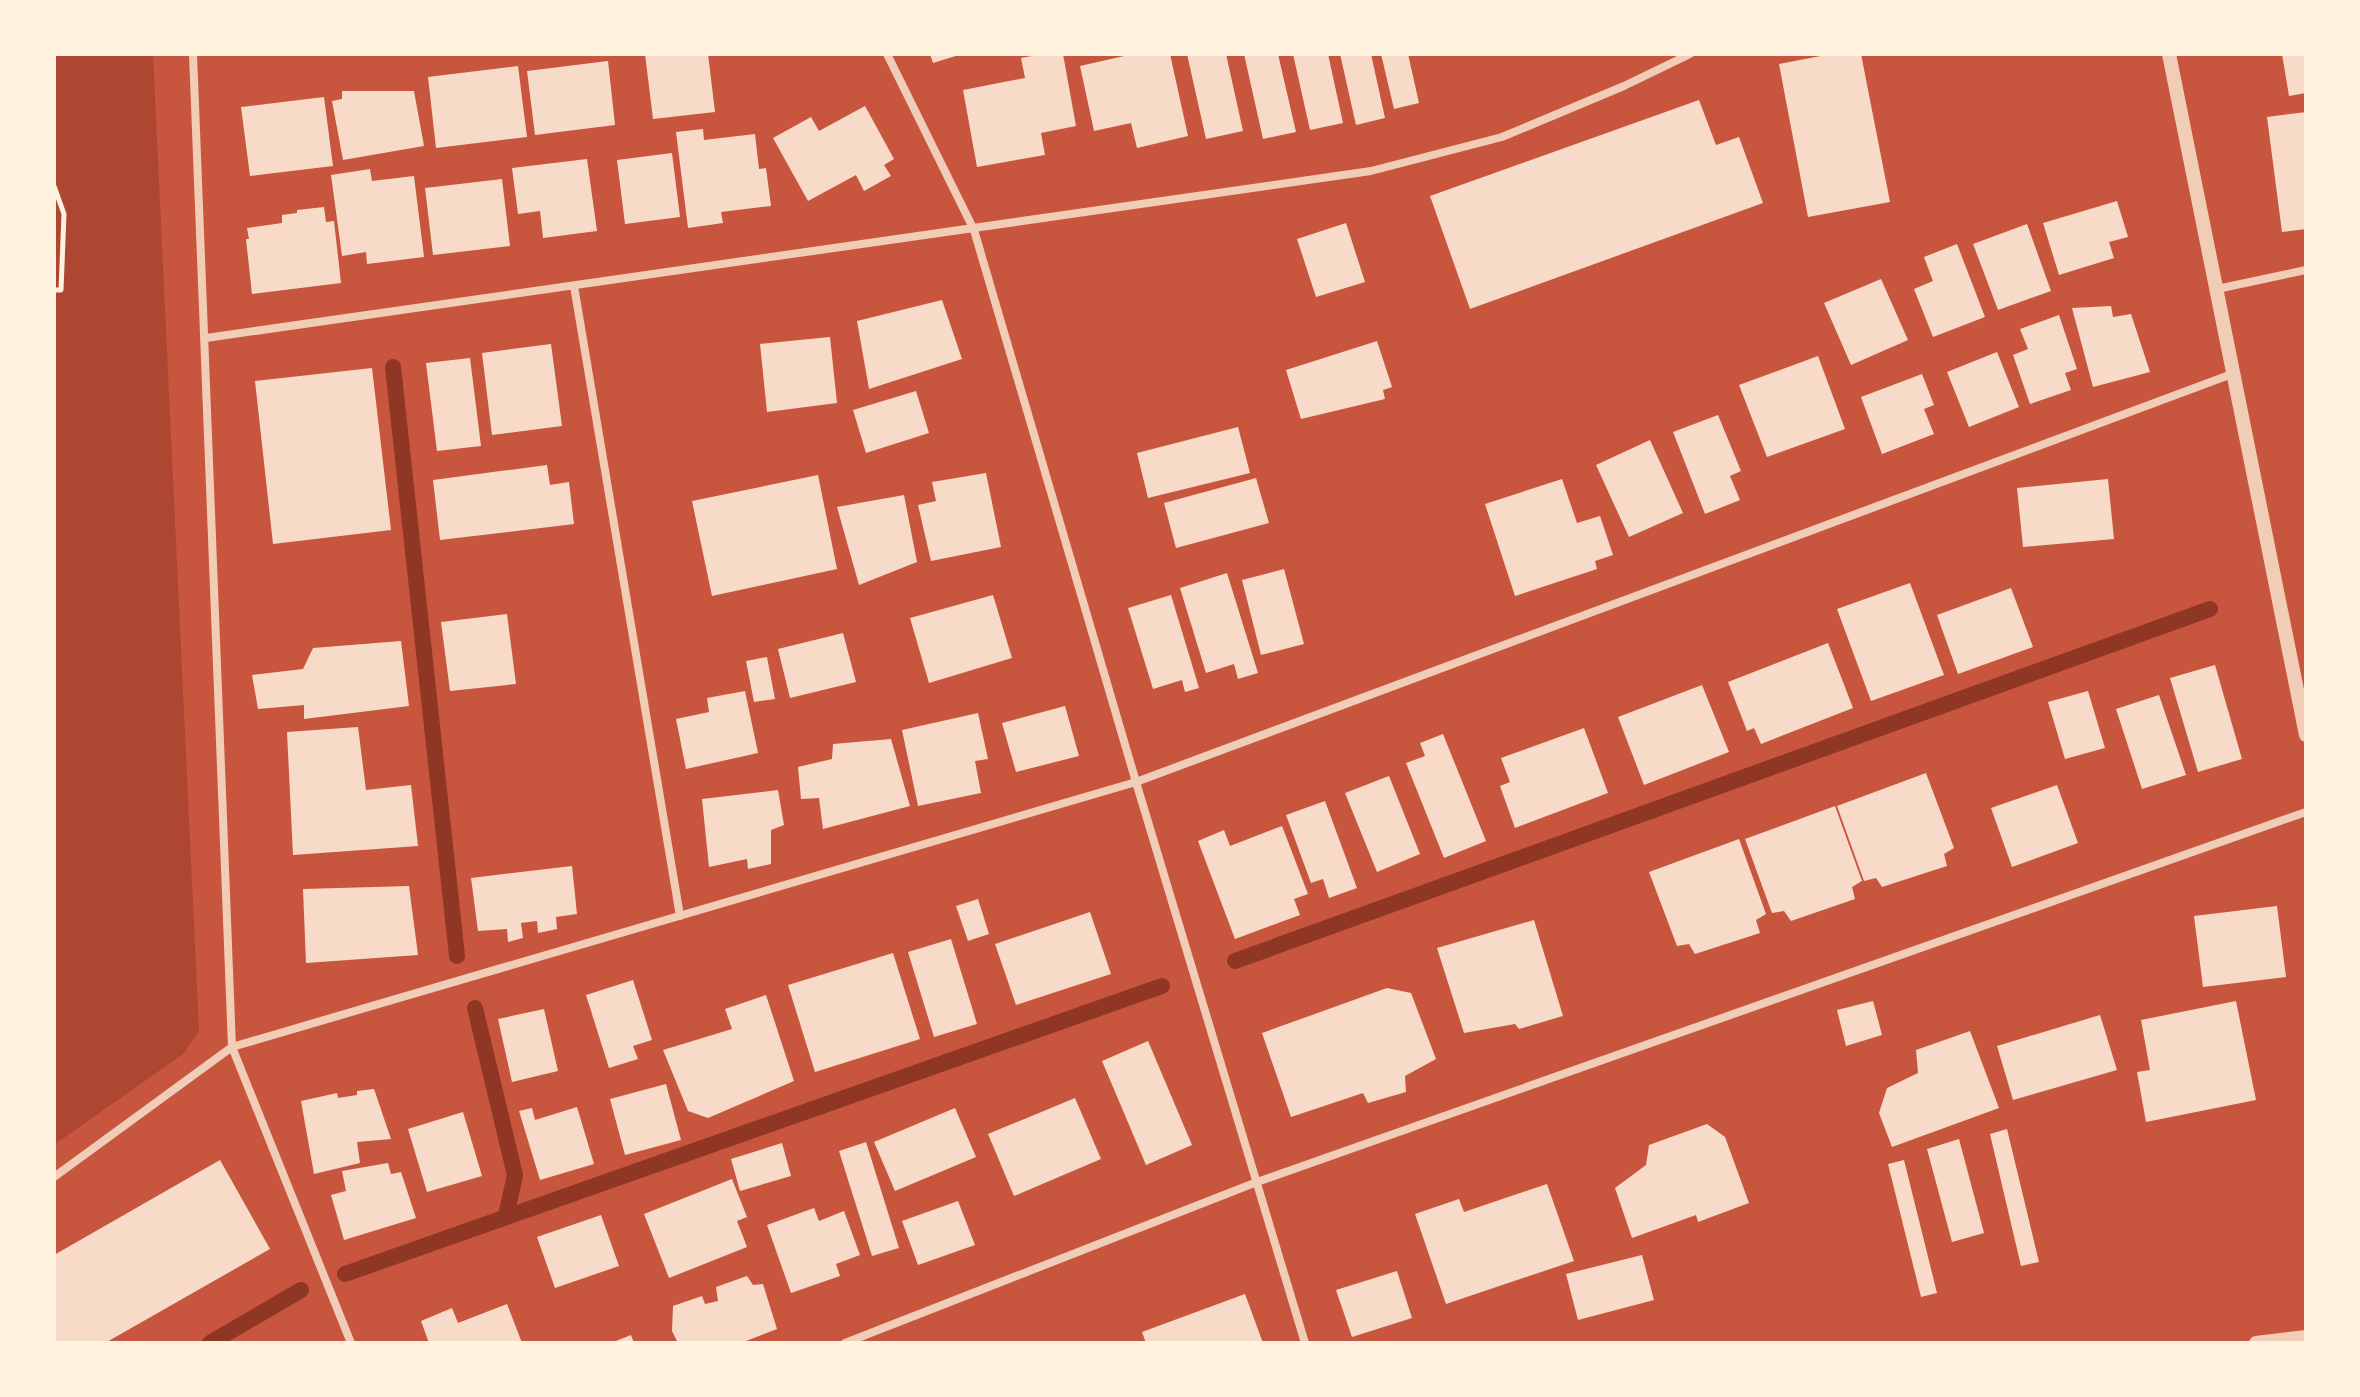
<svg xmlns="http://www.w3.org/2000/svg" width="2360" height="1397" viewBox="0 0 2360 1397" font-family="Poppins,sans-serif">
<rect width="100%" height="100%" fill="#c8553d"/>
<path fill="#ae4732" d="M54,54H153L199,1031L183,1054L54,1145Z"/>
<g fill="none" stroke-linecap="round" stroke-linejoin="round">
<path stroke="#8f3625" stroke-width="16" d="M393,367L457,956
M1235,961L2210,609
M475,1008L515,1175L506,1216
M345,1274L1162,986
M210,1343L301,1290"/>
</g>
<path fill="#f7dbc8" d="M645,54H708L715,112L653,119Z
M930,54H959V55L933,63Z
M1042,54H1063L1076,126L1041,133L1045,155L977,167L963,90L1025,78L1021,58Z
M1133,54H1170L1188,136L1137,148L1131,123L1094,131L1080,66Z
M1187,54H1226L1243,131L1206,139Z
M1244,54H1278L1296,132L1263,139Z
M1293,54H1328L1343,123L1310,130Z
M1340,54H1371L1385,118L1356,125Z
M1381,54H1408L1419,103L1394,109Z
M1831,54H1861L1890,202L1808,217L1779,64Z
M2282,54H2306V93L2289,96Z
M608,61L615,125L535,135L527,71Z
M518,66L527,137L436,148L428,77Z
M342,91H414L424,146L343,160L332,101L342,99Z
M324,97L333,166L250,176L241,107Z
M1699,100L1716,145L1739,137L1763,203L1470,309L1430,196Z
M865,106L894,159L884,165L891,176L864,191L856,175L808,201L773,138L811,117L819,131Z
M2306,112V229L2282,232L2267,117Z
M703,129L704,140L755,134L759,169L766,168L771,206L721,212L723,223L688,228L676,132Z
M672,153L680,217L625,224L617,160Z
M587,159L597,231L543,238L540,211L518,214L512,168Z
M370,169L372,181L414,176L424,257L367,264L366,252L342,256L331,175Z
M502,179L510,246L433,255L425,188Z
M2117,201L2128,237L2109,242L2114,258L2059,275L2043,223Z
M324,207L326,222L334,221L341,283L252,294L246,239H249L247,228L282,223V215L297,213V210Z
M1346,223L1365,282L1316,297L1297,239Z
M2027,224L2051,291L1998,310L1973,244Z
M1957,244L1985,317L1933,337L1914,289L1933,281L1924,257Z
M1881,279L1908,340L1851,365L1824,303Z
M942,300L962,359L869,389L857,321Z
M2111,306L2113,317L2131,314L2150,372L2093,387L2072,308Z
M2059,315L2077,369L2065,373L2071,390L2030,404L2013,355L2028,349L2020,329Z
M830,337L837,403L767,412L760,344Z
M1377,341L1392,387L1383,390L1385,399L1301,419L1286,370Z
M551,344L562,426L492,435L482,353Z
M1997,352L2019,407L1969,427L1947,372Z
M1818,356L1845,429L1767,457L1739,385Z
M470,358L481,446L437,451L426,363Z
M372,368L391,530L273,544L255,381Z
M1922,374L1934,405L1924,409L1934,434L1882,454L1861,397Z
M916,391L929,433L866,453L853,410Z
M1718,415L1741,471L1730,476L1740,500L1705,514L1673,432Z
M1238,427L1250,473L1148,498L1137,453Z
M1650,440L1683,513L1629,537L1596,465Z
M547,465L550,485L569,482L574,524L440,540L433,480Z
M986,473L1001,547L931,561L918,505L936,501L932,482Z
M818,475L837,569L712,596L692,501Z
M1256,478L1269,523L1176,548L1164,503Z
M1562,479L1577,523L1600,516L1613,555L1595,561L1597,569L1515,596L1485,504Z
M2108,479L2114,539L2023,547L2017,488Z
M904,495L917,562L859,585L837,507Z
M1284,569L1304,644L1261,655L1242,580Z
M1227,573L1258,673L1238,679L1234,664L1206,673L1180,588Z
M1910,583L1944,675L1871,701L1837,609Z
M2011,588L2033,647L1958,674L1937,615Z
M993,595L1012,658L929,683L910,618Z
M1171,595L1199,688L1185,692L1182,680L1153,689L1128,608Z
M507,614L516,684L450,691L441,622Z
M843,633L856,682L790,698L778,649Z
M401,641L409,706L304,719V705L258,709L252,675L303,669L313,648Z
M1828,643L1853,708L1761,744L1754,728L1747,731L1728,682Z
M767,657L775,699L754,702L746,661Z
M2215,665L2242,759L2198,772L2170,678Z
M1702,685L1729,752L1644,785L1618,717Z
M745,691L758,753L686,769L676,719L709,712L707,698Z
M2088,691L2105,748L2065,759L2048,702Z
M2159,695L2186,775L2142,789L2116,709Z
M1065,706L1079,756L1016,772L1002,723Z
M978,713L988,759L975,761L981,793L918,806L902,730Z
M358,727L366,790L411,785L418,846L293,855L287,732Z
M1584,728L1608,793L1515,828L1500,786L1510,782L1501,758Z
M1443,734L1486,841L1444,858L1406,763L1425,756L1420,743Z
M891,739L910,806L823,829L819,798L801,799L798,767L832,759L833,744Z
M1926,773L1954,848L1944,854L1947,866L1882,887L1876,878L1864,881L1837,806Z
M1389,776L1420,854L1377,872L1345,793Z
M2057,785L2078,843L2012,867L1991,808Z
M778,790L784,825L771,830V864L748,869L747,859L709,867L702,799Z
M1325,801L1357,888L1329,898L1323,879L1311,883L1286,815Z
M1835,806L1862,881L1852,887L1855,899L1791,921L1784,911L1772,913L1745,839Z
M1282,826L1308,894L1294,899L1300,915L1235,939L1198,841L1224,830L1230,846Z
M1739,839L1766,914L1756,920L1760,933L1695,954L1689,944L1677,946L1649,872Z
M572,866L577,914L556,917L557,929L538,933L537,921L521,923L523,938L508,942L507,929L478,931L471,878Z
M409,886L418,955L306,963L303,889Z
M978,899L989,934L968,941L956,906Z
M2277,906L2286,977L2203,987L2194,916Z
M1090,912L1111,974L1016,1005L995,944Z
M1534,920L1563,1016L1519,1029L1515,1024L1464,1033L1437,948Z
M951,939L977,1024L934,1037L908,952Z
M893,953L920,1039L815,1072L788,985Z
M633,980L652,1040L633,1046L638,1059L609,1068L586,995Z
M1387,988L1411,993L1436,1059L1405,1076L1406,1092L1368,1103L1363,1093L1291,1117L1262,1033Z
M766,995L794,1081L708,1118L688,1111L663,1050L732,1029L725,1009Z
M1873,1001L1882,1035L1846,1046L1837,1010Z
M2236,1001L2256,1100L2146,1122L2137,1072L2150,1070L2141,1020Z
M544,1009L558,1071L512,1082L498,1019Z
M2100,1015L2117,1070L2013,1100L1997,1046Z
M1970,1031L1999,1108L1892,1147L1879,1113L1887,1088L1918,1073L1916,1050Z
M1148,1041L1192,1145L1146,1165L1102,1061Z
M666,1084L681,1140L625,1155L610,1099Z
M374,1089L391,1139L357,1142L360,1163L314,1174L301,1101L337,1093L338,1098L357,1095V1091Z
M1075,1098L1101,1159L1014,1196L988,1134Z
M577,1107L594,1164L540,1180L519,1111L532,1108L535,1120Z
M955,1108L976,1157L895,1191L874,1142Z
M463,1112L482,1176L427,1192L408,1129Z
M1707,1124L1725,1137L1749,1203L1698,1222L1696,1215L1632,1238L1615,1188L1646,1165L1649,1145Z
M2007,1129L2039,1262L2021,1266L1990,1134Z
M1959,1139L1984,1233L1952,1242L1927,1149Z
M866,1142L899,1248L872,1256L839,1151Z
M782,1143L791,1176L740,1191L731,1159Z
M220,1160L270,1249L105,1343H54V1255Z
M1904,1160L1937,1293L1921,1297L1888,1164Z
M388,1163L391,1174L401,1172L416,1218L344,1240L331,1195L346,1191L342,1171Z
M732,1179L747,1217L737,1221L747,1247L669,1278L644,1214Z
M1547,1184L1574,1261L1446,1304L1415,1214L1459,1199L1464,1212Z
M958,1201L975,1245L918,1265L902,1221Z
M814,1208L819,1221L844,1211L860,1255L836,1264L840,1276L791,1293L767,1225Z
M601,1215L619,1266L555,1288L537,1237Z
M1642,1255L1654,1300L1578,1320L1566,1274Z
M1397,1271L1412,1318L1352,1337L1336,1290Z
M747,1276L753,1285L763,1284L777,1329L741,1343H678L672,1331L673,1306L702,1296L705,1304L718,1301L716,1287Z
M1245,1294L1263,1343H1146L1142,1332Z
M507,1304L522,1343H429L421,1321L452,1308L458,1323Z
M631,1335L634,1343H611Z"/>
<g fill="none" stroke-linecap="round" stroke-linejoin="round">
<path stroke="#fff3e0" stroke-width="5" d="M54,186L64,214L61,290H54"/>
<path stroke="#f1ccb7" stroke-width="8" d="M193,54L232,1047L351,1343
M887,54L974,230L1136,782L1305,1343
M574,286L680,916
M2217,289L2306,270
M206,338L1371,171L1502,137L1624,86L1690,54
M54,1177L232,1047L1136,782L2232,374
M845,1343L1257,1182L2306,812"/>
<path stroke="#f1ccb7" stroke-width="14" d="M2169,54L2306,735
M2256,1343L2306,1337"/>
</g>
<rect width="2360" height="1397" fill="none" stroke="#fff3e0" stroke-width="112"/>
</svg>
